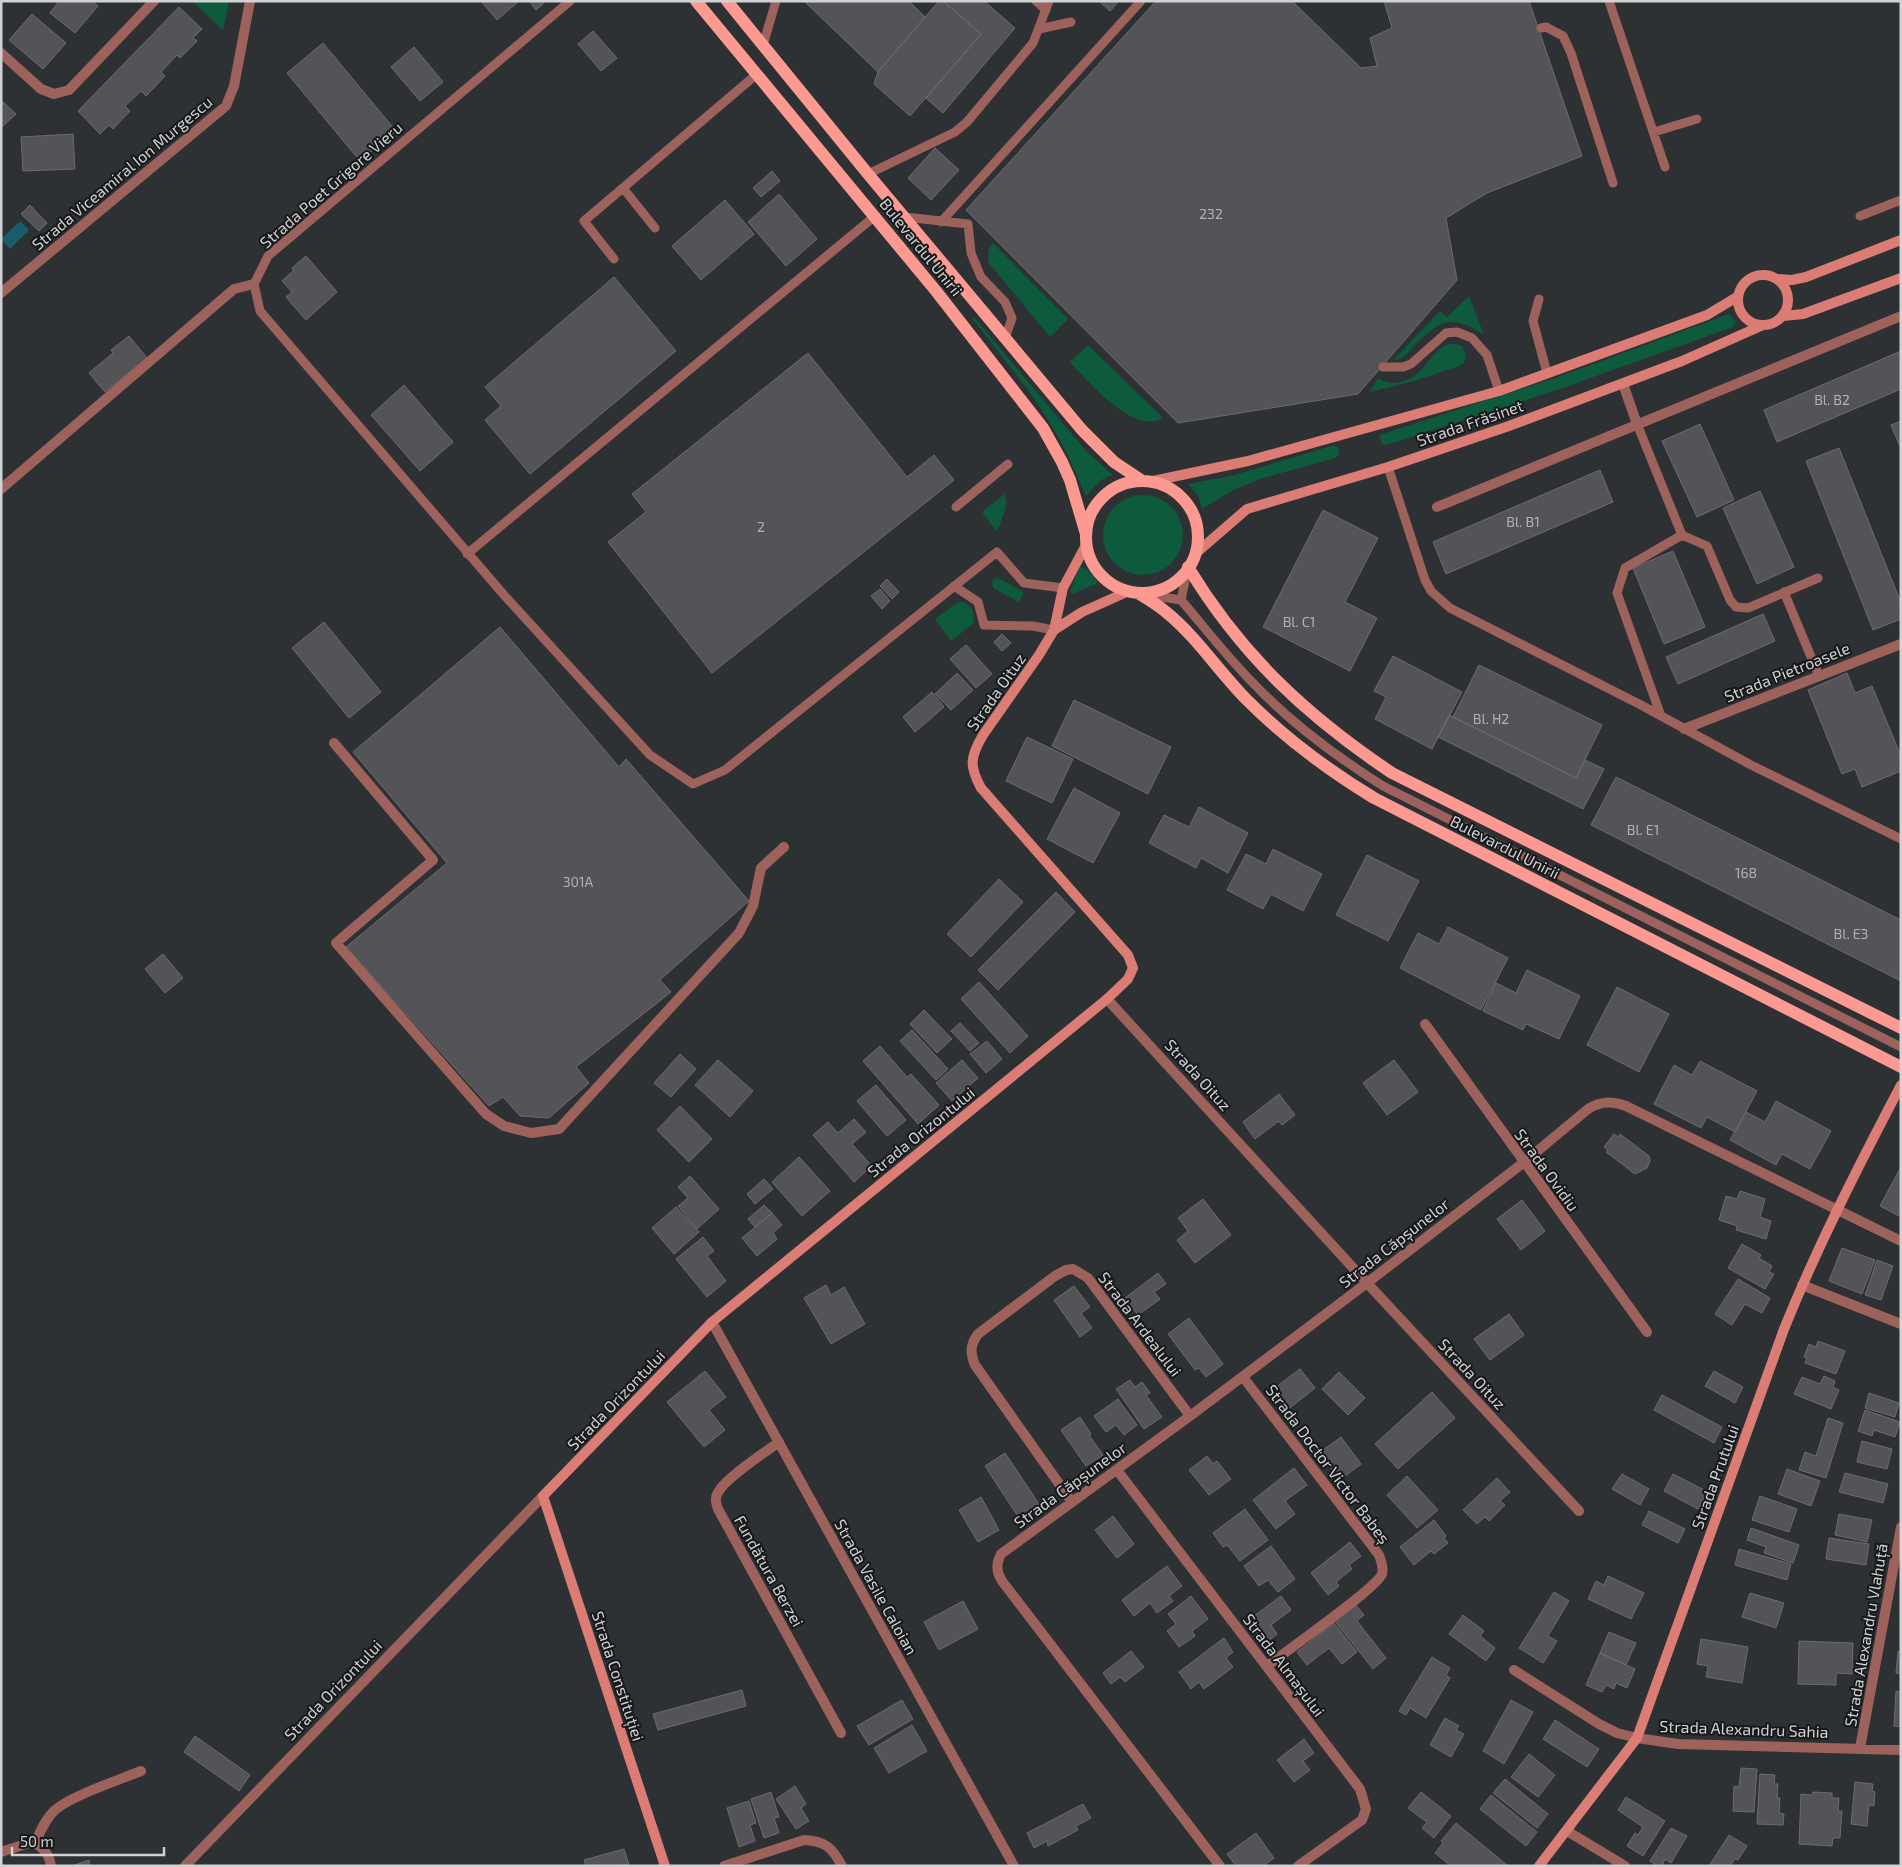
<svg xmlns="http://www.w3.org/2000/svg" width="1902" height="1867" viewBox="0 0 1902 1867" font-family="'Exo 2',sans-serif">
<rect width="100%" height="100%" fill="#2d3134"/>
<path fill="#0d5a3c" d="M192,1H229L223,30Z
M993,243L1068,319L1050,337L988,262L989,248Z
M1469,296L1484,335C1453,314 1440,319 1415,345C1407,354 1405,359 1393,360L1440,311L1447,317Z
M1729,314L1736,322L1733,327L1557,390L1386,445L1382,444L1379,437L1382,434L1555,378Z
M974,317L1087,452L1113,475L1101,480L1086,496C1076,474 1067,451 1054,430C1031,390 1000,355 972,318Z
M1456,344L1462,346L1466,355L1464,363L1459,366L1414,381L1370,392L1378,378C1386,383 1391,384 1400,382C1423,376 1425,361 1441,348C1446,344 1450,344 1456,344Z
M1088,345L1163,418C1134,436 1089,382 1070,362Z
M1334,445L1338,447L1339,453L1336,458L1263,478L1233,490L1202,509L1198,495L1188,484L1231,476Z
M1103 535a40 40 0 1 1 80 0a40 40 0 1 1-80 0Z
M1003,495H1005C1009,507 1001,520 997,532L982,512Z
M1080,567L1087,569L1097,581L1096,584L1072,594L1070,591Z
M996,577L1024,592L1019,602L993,588L992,581Z
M960,602H964C973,608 974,612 974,623L951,641L935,619L955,604Z"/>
<path fill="#175d6b" d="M20,221L29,230L10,249L1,239Z"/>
<path fill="#545458" stroke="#6c6b70" d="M59,1H92L98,6L75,33L50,13Z
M481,1H519L497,20Z
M529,1H546L536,10Z
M804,1H909L925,17L878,72Z
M939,1H943L981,34L910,116L874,84L878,72Z
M943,1H984L1015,28L943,113L926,98L981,34Z
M1099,1H1119L1110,11Z
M1156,1H1292L1361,68L1377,66L1370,38L1392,28L1384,1H1529L1582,156L1487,193L1446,218L1457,280L1358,394L1178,423L966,210Z
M179,7L202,29L193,38L197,41L180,58L177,55L161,72L165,76L146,96L141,91L125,106L130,111L113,129L109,125L100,134L78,111Z
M32,14L66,43L43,69L9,40Z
M593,31L617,58L601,71L578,44Z
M323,43L396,131L360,161L287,73Z
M414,47L443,82L420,101L391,67Z
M1,100L16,114L1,128Z
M73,134L75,169L23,171L21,137Z
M935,148L959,170L931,200L908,178Z
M772,171L780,181L761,197L753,188Z
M779,194L817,239L786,266L748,222Z
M725,200L754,234L701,280L672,246Z
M30,205L47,223L39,231L21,214Z
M306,256L337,292L306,320L286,297L292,292L282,281L294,270L292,268Z
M614,277L676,351L530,474L485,420L501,406L485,387Z
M129,336L147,358L105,392L89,373L113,353L111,350Z
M1901,351V389L1777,442L1764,410Z
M808,353L907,477L934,455L954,480L712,673L608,542L646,512L632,494Z
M404,385L453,442L420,471L371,415Z
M1901,421V449L1891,425Z
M1700,424L1734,500L1697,517L1662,441Z
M1839,448L1901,603V619L1873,630L1806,461Z
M1600,470L1613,502L1446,574L1433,542Z
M1760,491L1794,567L1757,584L1723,508Z
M1323,510L1378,538L1345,602L1377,618L1350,671L1263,627Z
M1673,551L1705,627L1664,644L1633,568Z
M887,579L899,592L892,599L880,586Z
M880,589L890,601L882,609L871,596Z
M1763,614L1775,641L1678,684L1666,657Z
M324,622L381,692L349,718L292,648Z
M500,627L619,767L626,759L749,901L660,980L671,992L576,1067L589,1083L549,1118L520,1116L503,1097L489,1106L346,947L447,863L353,752Z
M1002,634L1011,643L1002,651L994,642Z
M966,645L992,674L976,688L950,659Z
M1393,656L1462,692L1432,749L1375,719L1386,697L1374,691Z
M1479,665L1602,725L1576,778L1453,717Z
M957,673L973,690L951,710L935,694Z
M1847,673L1855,693L1872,686L1901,756V771L1862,787L1855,769L1842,774L1808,690Z
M932,692L944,707L915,732L903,717Z
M1074,700L1171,747L1148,794L1052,746Z
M1449,715L1576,778L1585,760L1604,769L1583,809L1438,737Z
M1027,737L1073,759L1052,803L1006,781Z
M1616,777L1901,920V981L1591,825Z
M1074,788L1120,813L1093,863L1047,839Z
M1199,807L1248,833L1228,873L1201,858L1196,868L1149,843L1164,815L1189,827Z
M1273,849L1322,874L1303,911L1271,894L1263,909L1227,890L1246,854L1266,864Z
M1367,855L1419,881L1388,941L1336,915Z
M999,879L1023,902L971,957L947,934Z
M1056,892L1075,912L998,990L978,970Z
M1448,927L1508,958L1481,1010L1400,968L1418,933L1439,944Z
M163,954L183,978L165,993L145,969Z
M1527,970L1580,996L1559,1039L1526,1024L1523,1030L1483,1011L1496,983L1516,993Z
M979,982L1028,1036L1010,1053L961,999Z
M1617,987L1669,1014L1639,1072L1587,1045Z
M924,1010L952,1039L937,1053L910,1024Z
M960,1023L979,1043L970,1051L951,1031Z
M912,1030L948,1069L936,1080L900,1041Z
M987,1041L1002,1059L986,1073L970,1054Z
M880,1046L907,1077L911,1074L939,1105L918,1124L863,1061Z
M680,1054L696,1069L671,1097L654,1083Z
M718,1060L753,1091L730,1117L695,1085Z
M962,1060L978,1078L952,1101L936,1083Z
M1394,1060L1418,1092L1387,1115L1363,1083Z
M1700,1061L1757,1091L1735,1132L1707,1117L1701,1128L1654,1104L1674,1065L1692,1075Z
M876,1085L906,1120L887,1136L857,1101Z
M1279,1094L1295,1115L1282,1125L1279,1121L1255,1139L1243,1122Z
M1776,1101L1831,1131L1810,1169L1782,1154L1776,1165L1730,1140L1746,1112L1765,1122Z
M680,1106L712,1139L689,1162L657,1130Z
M854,1119L866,1132L852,1144L872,1166L854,1182L813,1135L828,1122L838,1133Z
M1614,1134L1618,1137L1620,1134L1649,1156L1650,1161L1647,1168L1635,1174L1606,1152L1608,1150L1604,1147Z
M799,1157L830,1191L802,1216L772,1182Z
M1901,1167V1217L1880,1206Z
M690,1176L719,1209L697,1229L678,1206L688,1198L678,1187Z
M764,1179L773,1189L755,1204L747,1194Z
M1740,1191L1765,1199L1760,1217L1771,1221L1766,1239L1736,1230L1737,1226L1719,1220L1726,1196L1737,1199Z
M1203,1199L1231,1235L1195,1263L1177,1240L1188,1231L1178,1218Z
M1522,1200L1545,1231L1521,1250L1497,1219Z
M764,1205L772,1213L755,1227L748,1219Z
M676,1207L699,1232L674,1254L652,1228Z
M772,1213L782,1225L773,1233L777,1239L757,1256L742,1238Z
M703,1237L714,1251L707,1256L726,1281L707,1297L676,1259Z
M1742,1244L1761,1255L1759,1258L1772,1266L1769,1272L1774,1274L1765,1289L1728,1268Z
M1842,1248L1875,1260L1862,1294L1829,1281Z
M1877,1260L1893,1266L1881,1300L1865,1295Z
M1158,1273L1166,1284L1154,1292L1160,1299L1138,1315L1125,1298Z
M1738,1279L1770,1298L1762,1313L1745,1304L1732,1325L1715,1314Z
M826,1285L831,1295L844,1287L865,1324L831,1344L804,1298Z
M1074,1286L1090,1307L1081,1313L1092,1328L1080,1337L1054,1300Z
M1509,1314L1524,1335L1490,1360L1474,1339Z
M1189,1318L1223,1364L1206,1377L1199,1368L1195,1370L1168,1334Z
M1818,1341L1845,1351L1836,1374L1805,1363L1807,1358L1804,1357L1809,1344L1816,1347Z
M1300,1369L1315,1388L1286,1411L1271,1391Z
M705,1371L726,1397L709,1410L725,1430L704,1447L667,1402Z
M1714,1371L1743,1387L1735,1403L1705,1386Z
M1339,1372L1365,1398L1348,1415L1322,1389Z
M1824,1376L1835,1381L1833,1387L1839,1390L1831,1409L1794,1394L1802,1377L1820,1384Z
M1130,1380L1135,1387L1142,1382L1150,1393L1146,1395L1162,1417L1144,1429L1116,1389Z
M1432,1392L1455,1418L1398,1469L1375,1444Z
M1869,1393L1899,1403L1895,1417L1865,1408Z
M1662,1395L1722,1427L1714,1443L1654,1410Z
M1118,1399L1137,1425L1124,1435L1116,1425L1106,1432L1094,1416Z
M1865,1410L1900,1422L1895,1437L1874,1430L1872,1436L1858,1431Z
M1080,1417L1091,1434L1089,1435L1103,1455L1086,1466L1061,1430Z
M1828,1418L1843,1423L1826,1478L1799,1470L1805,1452L1816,1456Z
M1341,1437L1361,1464L1340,1480L1319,1453Z
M1862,1441L1892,1449L1887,1469L1857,1462Z
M1005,1453L1039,1504L1019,1518L985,1466Z
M1207,1456L1213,1464L1217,1461L1231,1479L1209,1495L1189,1470Z
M1294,1468L1307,1485L1285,1501L1295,1514L1276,1529L1253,1500Z
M1787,1469L1820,1481L1811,1506L1778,1494Z
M1845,1473L1888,1484L1883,1503L1839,1492Z
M1622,1474L1649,1489L1640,1505L1612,1489Z
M1673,1474L1708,1492L1698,1509L1664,1491Z
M1407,1476L1438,1510L1417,1528L1387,1495Z
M1497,1478L1510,1492L1500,1501L1505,1505L1489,1521L1485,1517L1477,1524L1463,1510Z
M1760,1496L1797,1509L1789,1532L1752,1520Z
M981,1497L999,1530L978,1542L959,1510Z
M1245,1509L1268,1540L1240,1561L1227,1545L1223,1547L1213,1533Z
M1649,1511L1685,1529L1678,1543L1642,1525Z
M1839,1514L1872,1520L1867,1542L1835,1535Z
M1113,1516L1134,1544L1117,1558L1095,1530Z
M1434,1520L1446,1536L1444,1538L1448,1543L1434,1554L1431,1551L1414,1565L1400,1547Z
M1751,1528L1799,1545L1793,1563L1764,1553L1766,1547L1747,1540Z
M1829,1538L1869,1544L1866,1565L1826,1559Z
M1350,1542L1361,1556L1349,1565L1352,1569L1336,1582L1339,1586L1328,1595L1311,1573Z
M1271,1546L1295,1579L1278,1592L1268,1580L1259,1586L1244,1566Z
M1739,1549L1791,1564L1787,1580L1735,1565Z
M1167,1566L1182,1586L1169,1596L1173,1601L1157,1613L1150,1603L1134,1616L1122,1600Z
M1608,1576L1644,1593L1631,1619L1588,1599L1596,1581L1604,1585Z
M1554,1592L1569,1601L1548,1636L1557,1641L1543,1663L1519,1648Z
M1750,1593L1784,1603L1776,1628L1742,1617Z
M1191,1596L1208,1619L1192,1631L1195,1636L1179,1647L1167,1631L1176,1624L1168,1614Z
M1281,1596L1291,1610L1271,1625L1277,1634L1263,1645L1246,1622Z
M963,1601L978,1629L939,1650L924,1622Z
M1355,1604L1364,1615L1357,1621L1386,1658L1373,1669L1334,1620Z
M1463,1615L1484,1631L1480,1636L1495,1648L1486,1661L1449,1634Z
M1334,1623L1357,1652L1342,1664L1329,1648L1307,1665L1297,1652Z
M1609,1632L1636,1643L1626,1665L1600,1653Z
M1224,1638L1233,1652L1226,1658L1233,1667L1204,1689L1199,1682L1191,1689L1179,1672Z
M1701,1639L1748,1647L1742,1683L1706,1677L1708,1666L1697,1664Z
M1799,1641L1853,1643L1852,1674L1836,1673V1685L1798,1684Z
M1131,1651L1144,1667L1125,1682L1120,1677L1111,1684L1103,1673Z
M1898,1651L1901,1652V1674L1896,1673Z
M1600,1653L1635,1669L1627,1688L1616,1683L1614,1689L1606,1685L1602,1692L1586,1685Z
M1432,1657L1450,1668L1446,1675L1450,1678L1426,1718L1410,1708L1406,1715L1399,1711Z
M742,1690L746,1706L658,1730L653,1714Z
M1896,1691L1901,1692V1727L1894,1726Z
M902,1700L913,1719L869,1745L857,1726Z
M1511,1700L1533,1712L1504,1764L1483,1751Z
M1445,1718L1459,1726L1456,1730L1464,1734L1451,1757L1430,1745Z
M1555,1720L1599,1749L1587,1767L1543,1739Z
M912,1725L927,1751L889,1773L874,1748Z
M195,1736L250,1775L239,1791L184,1752Z
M1304,1739L1314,1753L1303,1761L1310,1770L1294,1782L1277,1760Z
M1529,1754L1555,1775L1538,1797L1511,1777Z
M1741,1768L1757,1769L1754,1812L1733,1811L1734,1786L1739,1787Z
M1760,1774L1775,1775L1774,1784H1778L1777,1798H1780L1779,1813L1784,1814L1783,1825L1757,1824Z
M1505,1779L1548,1814L1537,1828L1493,1793Z
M1855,1782L1873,1784L1872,1791L1875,1792L1874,1806L1869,1805L1867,1826L1851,1824Z
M795,1786L806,1804L801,1808L809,1821L796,1829L776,1799Z
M771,1792L779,1817L774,1818L779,1833L764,1838L751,1799Z
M1421,1792L1451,1816L1434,1838L1422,1828L1427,1822L1408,1808Z
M1813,1792L1832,1793V1798H1839L1838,1811H1842L1840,1838H1833L1832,1846L1799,1844L1801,1794L1812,1795Z
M1491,1795L1537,1832L1526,1846L1480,1809Z
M1626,1797L1665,1821L1643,1856L1627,1846L1635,1833L1638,1835L1643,1827L1618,1810Z
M749,1801L756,1823L750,1825L755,1841L739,1847L727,1808Z
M1083,1804L1091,1818L1076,1826L1078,1830L1048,1846L1047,1841L1034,1848L1027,1833Z
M1456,1823L1507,1865V1866H1451L1435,1853L1443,1843L1441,1841Z
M1671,1828L1687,1836L1671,1863L1665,1859L1662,1866H1658L1650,1861Z
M1256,1833L1274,1858L1263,1866H1236L1227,1854Z
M1729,1835L1747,1846L1738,1860L1735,1859L1730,1866H1709Z
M624,1849L629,1865L586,1866L584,1860Z
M89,1860L90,1866H72Z"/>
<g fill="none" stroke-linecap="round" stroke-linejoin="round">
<path stroke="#9e625d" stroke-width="9" d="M570,1L268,256L254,284L260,311L504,595L650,755L693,784L725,770L997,552L1024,583L1063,588
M1036,1L1046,10
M1609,1L1665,167
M1541,28L1546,27L1563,36L1571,53L1613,183
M1039,29L1071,22
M763,45L776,1
M1654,132L1697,119
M868,174L955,132L967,122L1033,43L1049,1
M623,188L655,228
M1860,216L1901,200
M905,217L968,224L971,253L981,277L1005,302L1012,318L1005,338
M941,222L1141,1
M614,259L584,221L757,74
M1539,299L1533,321L1547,373
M1383,367H1403L1411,364L1446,333L1457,332L1472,338L1487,355L1499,391
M1637,424L1682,535L1707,546L1730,600L1736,607L1748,608L1818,578
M1388,467L1425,580L1431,591L1450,608L1641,705L1751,765L1901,839
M956,507L1008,464
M467,554L875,216
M1188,567L1181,600C1205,628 1228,658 1254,684C1292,724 1337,757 1383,786L1901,1047
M954,586L978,602L984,625L1033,626L1054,630
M1784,592L1819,676
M1143,594L1181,600
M1661,716L1617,593L1625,568L1682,535"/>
<path stroke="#9e625d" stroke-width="10" d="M1,53L41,89L54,94L69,90L154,1
M1,293L226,106L234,86L250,1
M1623,384L1637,424
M1,489L234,289L254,284
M1437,507L1901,316
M1684,729L1901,644
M334,743L433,860L336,943L486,1114L504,1126L531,1133L559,1129L739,933L753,906L761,868L784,847
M1107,999L1367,1283L1579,1511
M1425,1024L1647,1332
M1802,1285L1901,1324
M712,1322L1014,1866
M1243,1377L1379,1555C1381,1561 1384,1567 1382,1574C1377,1588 1285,1652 1267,1666
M779,1442C764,1453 727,1477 719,1491C714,1497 716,1503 718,1509L841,1733
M1117,1470L1360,1789L1366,1809L1362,1820L1298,1866
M1072,1502L975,1365C970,1353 970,1345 978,1334L1055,1276L1066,1270L1073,1269L1088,1278L1190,1416
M1514,1670L1599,1724L1617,1733L1637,1738L1678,1744L1901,1750
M1860,1748L1901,1527
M1567,1831L1625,1866
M35,1843C45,1850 49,1854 51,1866
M1,1852L29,1843H35C40,1832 46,1818 55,1810C71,1796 119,1780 141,1771
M185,1866L543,1496
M724,1866L804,1840C825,1841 832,1847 842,1866
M1220,1866L1002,1581C996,1571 996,1564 1001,1554L1190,1416L1367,1283L1523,1163L1588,1109C1601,1101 1611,1101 1626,1106L1901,1241"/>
<path stroke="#db7c75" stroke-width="10" d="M1738 300a25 25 0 1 1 50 0a25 25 0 1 1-50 0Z
M1777,279L1792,280L1806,277L1901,240
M1783,316L1803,314L1901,278
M1153,481L1248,461L1499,391L1707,315L1737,297
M1195,554L1247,509L1388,467L1509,426L1682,361L1761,326
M1054,630L1082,612L1129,591
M665,1866L543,1496L712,1322L1107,999L1128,979L1133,968L1128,955L981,788C969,766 970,757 983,735L1039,655L1054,630L1063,588L1086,545
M1539,1866L1637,1738L1784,1329C1818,1245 1859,1165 1901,1085"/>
<path stroke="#fc9991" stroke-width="12" d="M696,1L936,291L1043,428L1062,462L1070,480L1086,534
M727,1L868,174L1082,430L1114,462L1141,480
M1086 537a56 56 0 1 1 112 0a56 56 0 1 1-112 0Z
M1188,567C1242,656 1307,716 1392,773L1901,1028
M1138,593C1148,599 1158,605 1166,612C1197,637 1219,672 1247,700C1285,738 1328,770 1374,798L1901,1067"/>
</g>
<g text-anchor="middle" stroke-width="4" stroke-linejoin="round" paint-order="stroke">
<g font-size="14" fill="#b1b2b5">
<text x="1211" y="219">232</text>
<text x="1832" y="405">Bl. B2</text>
<text x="1523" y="527">Bl. B1</text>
<text x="761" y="532">2</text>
<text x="1299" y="627">Bl. C1</text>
<text x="1491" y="724">Bl. H2</text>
<text x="1643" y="835">Bl. E1</text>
<text x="1746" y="878">168</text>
<text x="578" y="887">301A</text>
<text x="1851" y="939">Bl. E3</text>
</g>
<g font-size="16" fill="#d0d2d4" stroke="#17181a">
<text transform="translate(122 173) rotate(-40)" y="6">Strada Viceamiral Ion Murgescu</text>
<text transform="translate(331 185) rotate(-41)" y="6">Strada Poet Grigore Vieru</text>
<text transform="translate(921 247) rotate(51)" y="6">Bulevardul Unirii</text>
<text transform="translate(1470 423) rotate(-19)" y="6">Strada Frăsinet</text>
<text transform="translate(1787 672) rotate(-22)" y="6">Strada Pietroasele</text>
<text transform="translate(996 692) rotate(-55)" y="6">Strada Oituz</text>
<text transform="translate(1505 847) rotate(27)" y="6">Bulevardul Unirii</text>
<text transform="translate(1198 1075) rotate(48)" y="6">Strada Oituz</text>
<text transform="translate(921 1132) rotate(-39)" y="6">Strada Orizontului</text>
<text transform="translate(1547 1170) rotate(54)" y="6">Strada Ovidiu</text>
<text transform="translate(1394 1243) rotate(-38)" y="6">Strada Căpșunelor</text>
<text transform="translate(1140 1324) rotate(53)" y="6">Strada Ardealului</text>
<text transform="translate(1472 1374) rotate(47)" y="6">Strada Oituz</text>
<text transform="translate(616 1400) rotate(-46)" y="6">Strada Orizontului</text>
<text transform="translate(1328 1464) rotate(53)" y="6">Strada Doctor Victor Babeș</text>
<text transform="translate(1715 1477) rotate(-70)" y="6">Strada Prutului</text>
<text transform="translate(1070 1485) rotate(-36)" y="6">Strada Căpșunelor</text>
<text transform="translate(769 1571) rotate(61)" y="6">Fundătura Berzei</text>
<text transform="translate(876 1587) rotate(61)" y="6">Strada Vasile Caloian</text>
<text transform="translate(1866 1635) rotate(-80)" y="6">Strada Alexandru Vlahuță</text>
<text transform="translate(1284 1665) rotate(53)" y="6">Strada Almașului</text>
<text transform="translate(618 1676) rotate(72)" y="6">Strada Constituției</text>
<text transform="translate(333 1690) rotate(-46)" y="6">Strada Orizontului</text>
<text transform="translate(1744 1729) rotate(2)" y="6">Strada Alexandru Sahia</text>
</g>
</g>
<rect width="1902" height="1867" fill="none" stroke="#d0d2d4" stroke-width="5"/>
<path d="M12 1847v8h152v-8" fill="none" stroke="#d0d2d4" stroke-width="2.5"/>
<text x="20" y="1847" font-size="15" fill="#d0d2d4" stroke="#17181a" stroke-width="4" paint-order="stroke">50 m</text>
</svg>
